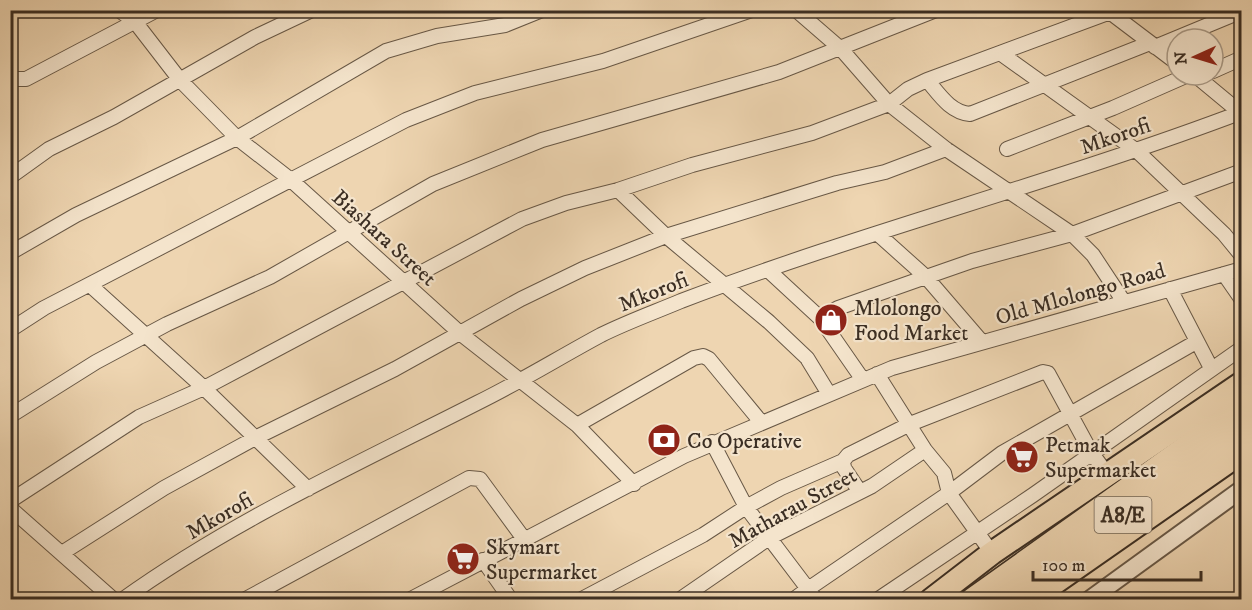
<svg xmlns="http://www.w3.org/2000/svg" width="1252" height="610" viewBox="0 0 1252 610" font-family="'IM FELL DW Pica',serif">
<rect width="100%" height="100%" fill="#eed5b1"/>
<filter id="stains"><feTurbulence type="fractalNoise" baseFrequency=".00333" numOctaves="4"/><feColorMatrix values="0 0 0 0 .2 0 0 0 0 .09 0 0 0 0 .02 0 0 0 .5 -.17"/></filter>
<radialGradient id="worn" r=".72"><stop offset=".6" stop-color="#630" stop-opacity="0"/><stop offset="1" stop-color="#630" stop-opacity=".3"/></radialGradient>
<g fill="none" stroke-linecap="round" stroke-linejoin="round">
<defs>
<path id="minor" d="M119,10L136,23L180,80L237,138L291,180L461,334L577,425L634,484
M796,10L841,49L889,104L946,149L1072,234L1093,255L1124,302
M1107,10L1177,63
M1155,47L1242,11
M1000,53L1137,151L1224,234L1242,256
M1213,71L1242,58
M1195,75L1242,114
M10,79H26L157,10
M927,80C939,94 950,112 970,114L1150,43
M1007,149L1113,108L1188,75
M10,177L49,149L114,117L255,37L312,10
M618,190L666,236L769,322L807,358L829,394
M878,234L926,277L982,342
M10,253L76,215L237,138L386,51L437,36L505,25L542,10
M768,270L820,318L863,380
M1224,274L1242,300
M90,285L204,388L308,489
M1170,289L1211,368
M820,318L838,308L926,277L972,261L1072,234L1242,171
M10,330L44,308L406,120L475,93L603,61L752,10
M877,374L925,450L944,473L949,493L992,553
M10,416L96,362L167,324L270,277L433,184L542,140L779,72L936,10
M577,425L694,358L703,356L709,359L761,422
M712,442L746,507L808,589L793,600
M860,492L844,468L843,461L848,455L910,424L1043,372L1048,373L1091,452L1107,474
M10,501L139,417L204,388L522,219L566,203L618,190L692,165L812,133L889,104L908,89L927,80L1116,10
M10,508L114,600
M62,553L164,488L259,436L395,369L521,299L585,268L666,236L837,183L885,172L946,149
M483,560L511,600
M122,600C232,521 357,464 477,403C520,382 560,357 601,335C627,322 655,312 681,301C865,231 1057,182 1242,112
M244,600L469,478L480,479L524,539
M409,600L684,456L892,368L1242,269
M580,600L703,535L746,507L781,488L843,461
M679,600L769,538L872,486L925,450
M816,600L808,589L949,493L1002,453L1196,342
M877,600L1033,495L1242,348"/>
<path id="tertiary" d="M1089,600L1242,489"/>
<path id="trunk" d="M931,600L992,553L1242,383
M1030,600L1242,452"/>
<path id="motorway" d="M973,600L1242,408
M1004,600L1242,430"/>
</defs>
<use href="#minor" stroke="#685846" stroke-width="16"/>
<use href="#tertiary" stroke="#685846" stroke-width="20"/>
<use href="#trunk" stroke="#3b2e23" stroke-width="26"/>
<use href="#motorway" stroke="#3b2e23" stroke-width="27"/>
<use href="#minor" stroke="#f4e4cc" stroke-width="14"/>
<use href="#tertiary" stroke="#f4e4cc" stroke-width="16"/>
<use href="#trunk" stroke="#eed5b1" stroke-width="22"/>
<use href="#motorway" stroke="#eed5b1" stroke-width="24"/>
</g>
<defs>
<symbol id="shop-disc" viewBox="-11 -11 22 22"><circle r="9.5" fill="#8f2418" stroke="#f4e4cc"/><path d="M-5-2.5h2.3a2.7 3.5 0 0 1 5.4 0H5L5.5 6h-11ZM-1.5-2.5h3a1.5 2.3 0 0 0-3 0Z" fill="#fff"/></symbol>
<symbol id="bank-disc" viewBox="-11 -11 22 22"><circle r="9.5" fill="#8f2418" stroke="#f4e4cc"/><path d="M-6-4H6V4H-6ZM0-2.3a2.3 2.3 0 1 0 0 4.6a2.3 2.3 0 1 0 0-4.6Z" fill="#fff"/></symbol>
<symbol id="supermarket-disc" viewBox="-11 -11 22 22"><circle r="9.5" fill="#8f2418" stroke="#f4e4cc"/><path d="M-6-5.5h2.5l.6 2H6L4.5 2H-2.5L-4.4-4H-6ZM-1.5 3.2a1.3 1.3 0 1 0 .1 0ZM3 3.2a1.3 1.3 0 1 0 .1 0Z" fill="#fff"/></symbol>
</defs>
<g fill-rule="evenodd">
<use href="#shop-disc" x="812" y="301" width="38" height="38"/>
<use href="#bank-disc" x="645" y="421" width="38" height="38"/>
<use href="#supermarket-disc" x="1003" y="438" width="38" height="38"/>
<use href="#supermarket-disc" x="444" y="540" width="38" height="38"/>
</g>
<g text-anchor="middle" stroke-width="4.5" stroke-linejoin="round" paint-order="stroke">
<rect fill="#f4e4cc" stroke="#726556" stroke-width="1.5" x="1094.5" y="497" width="57" height="36" rx="4.5"/>
<g font-size="21" font-weight="bold" fill="#3b2e23">
<text x="1123" y="522">A8/E</text>
</g>
<g font-size="22" fill="#3b2e23" stroke="#f4e4cc">
<text transform="translate(1115 135) rotate(-19)" y="8">Mkorofi</text>
<text transform="translate(385 237) rotate(42)" y="8">Biashara Street</text>
<text transform="translate(653 291) rotate(-22)" y="8">Mkorofi</text>
<text transform="translate(1080 293) rotate(-16)" y="8">Old Mlolongo Road</text>
<text transform="translate(792 507) rotate(-29)" y="8">Matharau Street</text>
<text transform="translate(219 515) rotate(-30)" y="8">Mkorofi</text>
</g>
<g font-size="22" fill="#3b2e23" stroke="#f4e4cc" text-anchor="start">
<text x="854" y="315">Mlolongo<tspan x="854" dy="25">Food Market</tspan></text>
<text x="687" y="448">Co Operative</text>
<text x="1045" y="452">Petmak<tspan x="1045" dy="25">Supermarket</tspan></text>
<text x="486" y="554">Skymart<tspan x="486" dy="25">Supermarket</tspan></text>
</g>
</g>
<rect width="1252" height="610" fill="none" stroke="#eed5b1" stroke-width="36"/>
<rect x="12" y="12" width="1228" height="586" fill="none" stroke="#3b2e23" stroke-width="3"/>
<rect x="18" y="18" width="1216" height="574" fill="none" stroke="#3b2e23" stroke-width="1.5"/>
<g transform="translate(1195 57) rotate(266)"><circle r="28" fill="#f4e4cc" stroke="#aa9b88" stroke-width="1.5"/>
<path d="M0-4.5L10 22L0 15L-10 22Z" fill="#8f2418"/>
<text y="-9" font-size="16" font-weight="bold" text-anchor="middle" fill="#3b2e23">N</text>
</g>
<path d="M1033 571v9h168v-9" fill="none" stroke="#3b2e23" stroke-width="3"/>
<text x="1042" y="571" font-size="18" fill="#3b2e23" stroke="#f4e4cc" stroke-width="4.5" paint-order="stroke">100 m</text>
<rect width="100%" height="100%" filter="url(#stains)"/>
<rect width="100%" height="100%" fill="url(#worn)"/>
</svg>
